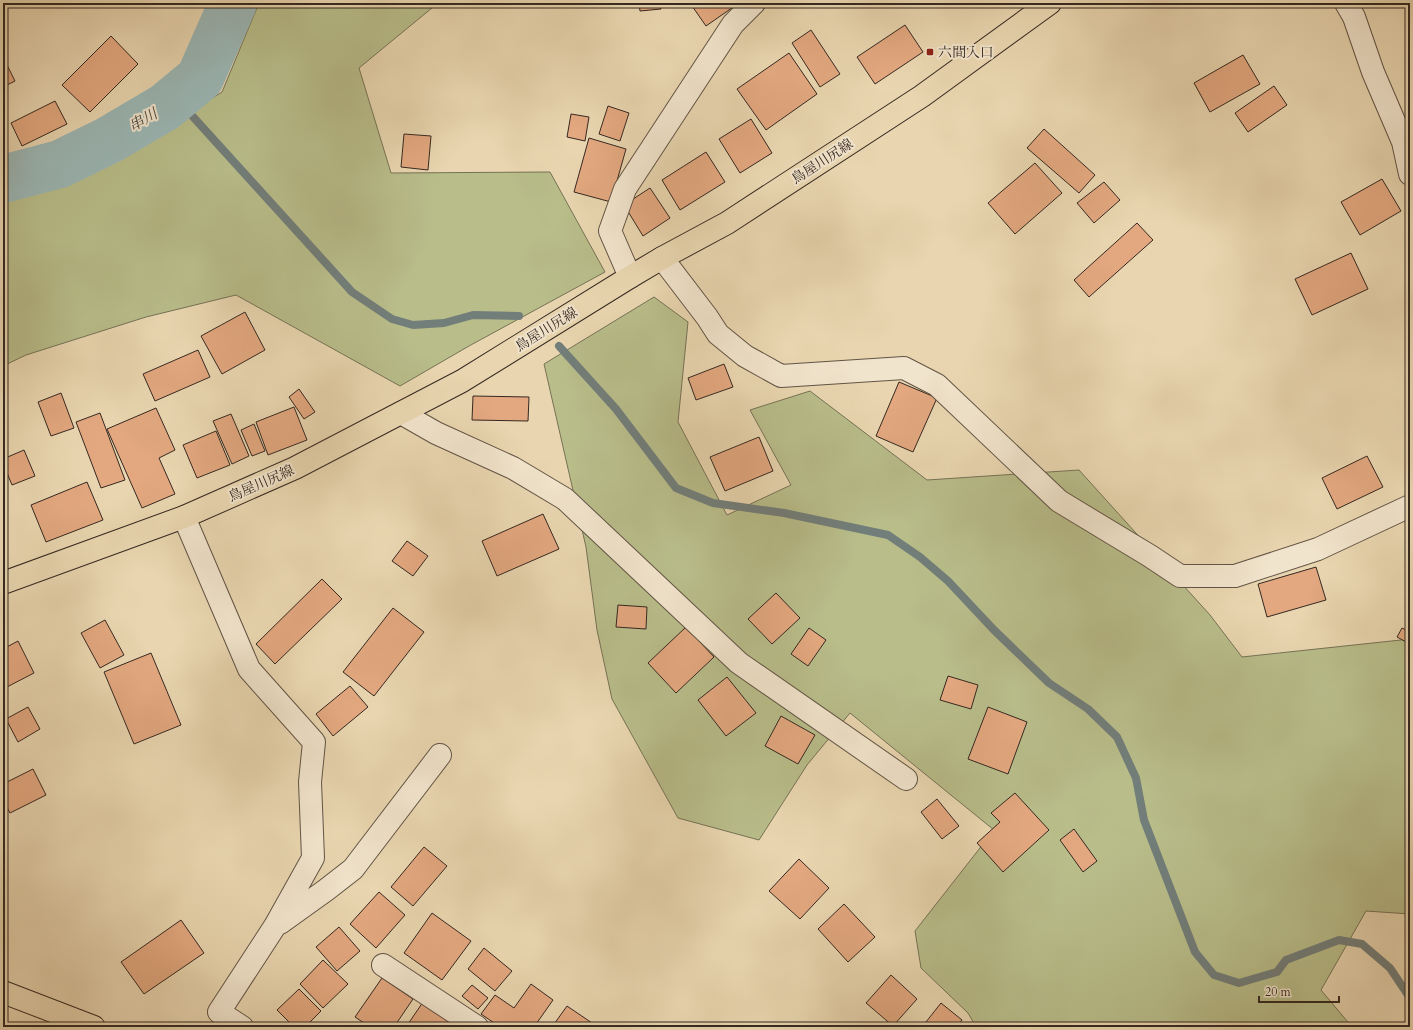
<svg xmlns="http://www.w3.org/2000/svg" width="1413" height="1030" viewBox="0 0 1413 1030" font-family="Cardo,'Noto Serif JP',serif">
<rect width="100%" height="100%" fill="#e9d6b0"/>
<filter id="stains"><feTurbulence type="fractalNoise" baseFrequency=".005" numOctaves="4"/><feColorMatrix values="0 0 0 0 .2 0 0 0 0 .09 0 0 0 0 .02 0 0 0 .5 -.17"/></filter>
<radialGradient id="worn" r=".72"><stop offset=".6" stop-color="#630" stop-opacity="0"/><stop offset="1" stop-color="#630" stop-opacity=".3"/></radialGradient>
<path fill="#b8bd8a" stroke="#767256" d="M259,3H438L359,68L391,173L550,172L605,272L469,346L400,386L236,295L146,317L26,355L3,366V190L113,160L222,92Z
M654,297L688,322L678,422L727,515L791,485L750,410L810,391L927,480L1079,470L1210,615L1242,657L1410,639V914L1366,911L1321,990L1352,1027H976L968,1013L921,968L915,931L994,830L850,713L807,765L759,840L678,818L612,699L597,630L586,547L544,364Z"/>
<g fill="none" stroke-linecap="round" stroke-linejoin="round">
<path stroke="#727e7a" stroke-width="8" d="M176,98L352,292L392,319L413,325L444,323L473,315L519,316
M559,346L616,409L676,488L713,503L784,513L888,535L920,557L948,581L994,630L1049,683L1088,709L1117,737L1136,778L1144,820L1195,952L1214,975L1239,983L1277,972L1286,960L1339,940L1362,944L1390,968L1410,998"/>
<path stroke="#9bb7b5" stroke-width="48" d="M3,179L60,164L109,140L165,107L200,78L233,3"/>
</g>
<path fill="#e3a880" stroke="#352821" d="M639,3H660L661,9L640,11Z
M690,3H739L706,26Z
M905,25L923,52L875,84L857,57Z
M811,30L840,74L820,87L792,43Z
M111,36L138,64L90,112L62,85Z
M789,53L817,94L766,130L737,89Z
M1243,55L1260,84L1210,112L1194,83Z
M3,57L15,81L3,87Z
M1274,86L1287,105L1248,132L1235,113Z
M55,101L67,124L22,146L11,123Z
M608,106L629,113L620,141L599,134Z
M571,114L589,117L585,141L567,137Z
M751,119L772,153L740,173L719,139Z
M1044,129L1095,175L1079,193L1027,148Z
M404,134L431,136L428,170L401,167Z
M589,138L626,149L611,202L574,192Z
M706,152L725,182L680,210L662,180Z
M1035,163L1062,193L1015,234L988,203Z
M1382,179L1401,211L1360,235L1341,202Z
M1104,182L1120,200L1094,223L1077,203Z
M650,188L670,218L643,236L624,205Z
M1137,223L1153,240L1089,297L1074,280Z
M1351,253L1368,289L1312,315L1295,279Z
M245,312L265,350L222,374L201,336Z
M198,350L210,377L155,401L143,374Z
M724,364L733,387L696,400L688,378Z
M899,382L937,398L913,452L876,436Z
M299,389L315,412L304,419L289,397Z
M61,393L74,428L51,436L38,402Z
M473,396L529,397L528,421L472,420Z
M294,407L307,440L268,455L256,422Z
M156,408L175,450L159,458L175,494L142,508L107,429Z
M100,413L125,480L101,488L76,422Z
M231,414L249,456L232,464L213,421Z
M254,424L265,451L252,456L241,430Z
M216,431L230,465L197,478L183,445Z
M759,437L773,471L725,491L710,457Z
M24,450L35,476L12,485L3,463V459Z
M1367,456L1383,487L1337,509L1322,478Z
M87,482L103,520L46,542L31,505Z
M543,514L559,549L497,576L482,541Z
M407,541L428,556L413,576L392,561Z
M1316,567L1326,600L1267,617L1258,584Z
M322,579L342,599L275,664L256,644Z
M776,593L800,618L772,644L748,619Z
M618,605L647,607L646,629L616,627Z
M393,608L424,632L374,696L343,672Z
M105,620L124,655L100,668L81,633Z
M686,627L714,657L676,693L648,663Z
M809,628L826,640L808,666L791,654Z
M1402,628L1410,632V644L1397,637Z
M18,641L34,673L3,689V649Z
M151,653L181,725L134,744L104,672Z
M948,676L978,685L971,709L940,700Z
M727,677L756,713L726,736L698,700Z
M350,686L368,707L333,736L316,714Z
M28,707L40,729L18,742L6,719Z
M988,707L1027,722L1008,774L968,759Z
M781,716L815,735L798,764L765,746Z
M33,769L46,795L10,813L3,800V784Z
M1015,793L1049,830L1003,872L977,843L1000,822L991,813Z
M937,799L959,826L942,839L921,812Z
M1074,829L1097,861L1083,872L1060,840Z
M424,847L447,866L413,906L391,887Z
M799,859L829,888L800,919L769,891Z
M379,892L405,915L376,948L350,924Z
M844,904L875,937L848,962L818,929Z
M432,913L471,941L442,980L404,953Z
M181,920L204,953L144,994L121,962Z
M339,927L360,951L337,971L316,947Z
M484,948L512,971L495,991L468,969Z
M323,960L348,984L323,1008L300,984Z
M891,975L917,999L893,1026L866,1003Z
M382,978L413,999L394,1027H370L355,1017Z
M531,984L553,1000L534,1027H500L481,1014L495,995L514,1008Z
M472,985L488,998L478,1009L462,996Z
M299,989L321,1011L305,1027H294L277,1010Z
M423,1002L458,1025L457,1027H406Z
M941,1003L962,1020L957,1027H922Z
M567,1006L595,1025L594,1027H552Z"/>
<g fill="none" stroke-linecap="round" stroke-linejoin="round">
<defs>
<path id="minor" d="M1346,3L1354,17L1373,72L1403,142L1410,174
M662,258L707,317L718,334L745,356L781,376L904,368L937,385L1059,501L1150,556L1180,576H1235L1318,549L1410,506
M630,277L610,231L625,189L733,24L754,3
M401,413L436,433L513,468L565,499L739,663L906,779
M184,517L249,669L314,742L310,782L313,858L275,926L219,1012L242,1027
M280,923L326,890L353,869L440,755
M383,965L477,1027"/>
<path id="major" d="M3,583L184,517L295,468L462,381L630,277L662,258L727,223L922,96L1050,3"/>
<path id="highway" d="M3,992L94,1027"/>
</defs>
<use href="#minor" stroke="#625445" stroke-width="24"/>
<use href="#major" stroke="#352821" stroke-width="24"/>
<use href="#highway" stroke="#352821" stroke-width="24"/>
<use href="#minor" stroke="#f1e4cc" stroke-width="22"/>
<use href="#major" stroke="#e9d6b0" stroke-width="22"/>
<use href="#highway" stroke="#e9d6b0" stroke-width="22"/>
</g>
<rect fill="#8f2418" stroke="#f1e4cc" stroke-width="1.5" x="926" y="48" width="8" height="8" rx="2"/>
<g text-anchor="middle" stroke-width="4" stroke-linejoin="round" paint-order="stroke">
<g font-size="14" fill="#352821" stroke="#f1e4cc" text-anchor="start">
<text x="938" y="57">六間入口</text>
</g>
<g font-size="14" fill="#352821" stroke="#f1e4cc">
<text transform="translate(822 161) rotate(-33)" y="5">鳥屋川尻線</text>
<text transform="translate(546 329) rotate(-32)" y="5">鳥屋川尻線</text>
<text transform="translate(261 483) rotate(-24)" y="5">鳥屋川尻線</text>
</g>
<g font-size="15" font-style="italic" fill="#4e4c46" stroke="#f1e4cc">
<text transform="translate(143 120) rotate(-30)" y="5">串川</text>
</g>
</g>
<rect width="1413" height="1030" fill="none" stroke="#e9d6b0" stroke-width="16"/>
<rect x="4" y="4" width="1405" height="1022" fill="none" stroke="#352821" stroke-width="2"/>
<rect x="8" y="8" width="1397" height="1014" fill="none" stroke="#352821"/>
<path d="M1259 996v6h80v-6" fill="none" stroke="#352821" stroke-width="2"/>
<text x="1265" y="996" font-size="12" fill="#352821" stroke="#f1e4cc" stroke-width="3" paint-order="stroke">20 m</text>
<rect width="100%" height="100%" filter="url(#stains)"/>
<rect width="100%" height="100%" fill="url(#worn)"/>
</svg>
